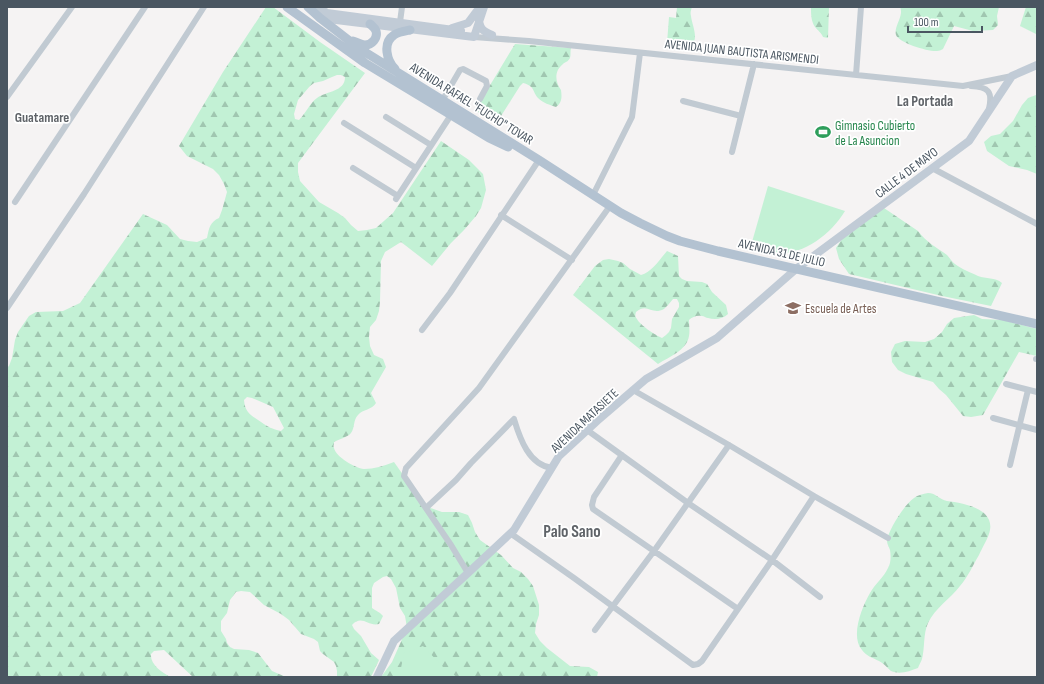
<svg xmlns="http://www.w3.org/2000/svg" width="1044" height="684" viewBox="0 0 1044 684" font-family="'Sofia Sans Condensed',sans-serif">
<defs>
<pattern id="forest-firs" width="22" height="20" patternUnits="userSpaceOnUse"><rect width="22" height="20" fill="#c3f1d5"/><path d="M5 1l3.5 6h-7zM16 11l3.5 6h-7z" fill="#a0c6b0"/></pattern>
</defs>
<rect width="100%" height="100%" fill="#f5f3f3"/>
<path fill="url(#forest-firs)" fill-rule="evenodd" d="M266,7H273L320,42L365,73L298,163V172L300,181L319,202L338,213L345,218L351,225L358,231L367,230L376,228L393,213L441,141L469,160L483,174L486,190L481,208L476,216L464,230L451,243L432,266L401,242L385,252L381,261L380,302L379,311L376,320L370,327L369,337L370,346L374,355L383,359L386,367L371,393L376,403C372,410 363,409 358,415C353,420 355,428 351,433C348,437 339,439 334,442C334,445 333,446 334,448C336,457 355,468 364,469C374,469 384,466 394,462L425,506L442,512H459L468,515L472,523L475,532L480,540L501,555L513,568L521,572L528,579L533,586L539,605V615L536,624L535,633L540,641L547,648L570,666L589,667L598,672L597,677H381L392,662L407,628L405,616L400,608L396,588L391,579L387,576L383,577L374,583L372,588V608C376,611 380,612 383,616L379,624C368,627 362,614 352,625L354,629L361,636L371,653L379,660L371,677H337V671L336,666L334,662L323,654L320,651L318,642L314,639L301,634L289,620L281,614L264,605L250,592L241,591L236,592L230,600L227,613L221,621V631L226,639L227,643L230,647L234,649L249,650L258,653L272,671L286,677H193L164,650L154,651L151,654C150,665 162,672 170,677H7V368L9,366L12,358L15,340L18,332L29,316L36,312L63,311L80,303L143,214L167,225L180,239L188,241L197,242L207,238C209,228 210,222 219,218L222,210L227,192L224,184L219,175L213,169L187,156L179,146L223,72ZM337,75H341L345,77C345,92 326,91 317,98C310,103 306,113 299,120L295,119L294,114L298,100L310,86L314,83L323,81L332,77ZM247,397L252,398L273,407L284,428L281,431C272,429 268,427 261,422C251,415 245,413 244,400Z
M677,7H692C691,10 690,13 691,16C692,26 702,44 686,46C680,47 673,44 667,43L669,17L676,18Z
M811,7H829L828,38L823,37C821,32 818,31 815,27C811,21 811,14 811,7Z
M900,7H999L997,16L998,25L993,30L973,31L954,26L943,49C941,50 939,51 937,51C929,52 899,43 896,35C894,28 900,21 901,13C901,11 901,9 900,7Z
M1026,7H1037V33L1036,34L1020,26Z
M515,44L571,48C570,51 571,55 570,58C568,62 565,62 563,64C554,71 555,82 561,90C562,97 562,103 556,107C550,105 543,103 538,98C532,91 535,86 523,83L520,86L496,124L475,110Z
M1036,95H1037V174L1027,170L1009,166L987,151L984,142L991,136L1000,134L1013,121L1022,105L1028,98Z
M881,206L918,231C926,242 936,247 947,255C950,258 952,262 955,264C961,269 972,273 978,276C986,279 995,277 1002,283L991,306L942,296L849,274L839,259L836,248L844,236Z
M667,251L678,256L679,276L682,279L687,281L702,282L707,284L712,292L726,305L728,314C723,319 715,320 708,318C706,318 704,316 702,316C697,315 692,317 689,320C689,325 690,331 689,336C687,350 669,357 658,364L573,295L595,266L603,260L609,259L618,261L623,263L630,269L641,275C652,272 660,259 667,251ZM673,299H677L679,303V307L672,319L671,328L669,332L666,335L662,338C655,335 640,325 637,319C635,316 635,316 636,312C648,302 651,316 664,309C667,306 670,303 673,299Z
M974,315L982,319L1003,320L1037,329V356L1019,352L983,415L971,417L963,416L946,395L939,389L933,382L906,374L898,370L892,362L891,352L895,344L905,341L925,342L934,339L942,332L947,324L954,318Z
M928,493C936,493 940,500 947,501C962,503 994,508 990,530C989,537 982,548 979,555C973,565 968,577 960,586C950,599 935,608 928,623C923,634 925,648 922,659C921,662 919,665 918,668C910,671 900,675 891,671C887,668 885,664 879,661C873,658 866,656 862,650C850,636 862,607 870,593C875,584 884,577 888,568C891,563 891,556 890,550C889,547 887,544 887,541C888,530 905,504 914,498C918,495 923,494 928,493Z"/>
<path fill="#c3f1d5" d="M768,186L845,211C831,234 805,254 777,254C768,255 758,251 750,249Z
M423,646L444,668L457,677H397L400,673L404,653Z"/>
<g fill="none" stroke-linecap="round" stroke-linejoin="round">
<path stroke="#c1cad2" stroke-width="6" d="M400,22L402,7
M474,37L529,41L963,86L1012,76
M856,75L861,7
M971,86C988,87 993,91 989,109
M7,97L72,7
M442,101L460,70L463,69L486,81L487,86L480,99
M683,101L741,116
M386,117L431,145
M344,123L416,168
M732,152L754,64
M353,168L398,196
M932,168L1037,224
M593,195L632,117L640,53
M396,199L451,115
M15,202L145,7
M501,215L572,260
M7,308L84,194L204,7
M422,330L450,293L539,160
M1036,359H1037
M1006,384L1037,392
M633,390L729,445L814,496L888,538
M993,418L1037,430
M587,430L688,503L772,560L820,597
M622,455L594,497L592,505L593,509L738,609
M1010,465L1028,390
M426,508L456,480L471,463L514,419C520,439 529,465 552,468
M510,533L574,578L693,665L698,664L702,661L772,560L814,496
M468,573L451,545L404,476L406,468L479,388L610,206
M595,630L654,551L729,445"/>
<path stroke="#c1cbd6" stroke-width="8" d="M317,7L327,13L461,31
M320,18L474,37L484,7
M479,21C481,30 483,31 492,35
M452,28L468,23L477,11
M377,677L394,641L468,573L514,530L559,456L597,421L646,379L717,338L796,269L969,141L1012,76L1037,65"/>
<path stroke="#b3c2d1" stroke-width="9" d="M287,7L365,63L489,138L508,147
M308,7L320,18L360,49L539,160L621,213L640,223L667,236L680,241L718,251L1037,324
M353,41C357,42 361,45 365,45C372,45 378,38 376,31C375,28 372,26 370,24
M395,69C387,61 382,43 394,35C398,32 405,31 410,30"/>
</g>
<defs>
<symbol id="stadium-bare" viewBox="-9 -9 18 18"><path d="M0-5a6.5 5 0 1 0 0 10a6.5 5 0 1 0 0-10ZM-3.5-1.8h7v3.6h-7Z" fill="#2e9e5b" stroke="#fff" stroke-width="2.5" paint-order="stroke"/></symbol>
<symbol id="university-bare" viewBox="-9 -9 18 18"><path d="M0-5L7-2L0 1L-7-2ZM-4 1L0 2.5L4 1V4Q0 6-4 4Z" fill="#8d6e63" stroke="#fff" stroke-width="2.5" paint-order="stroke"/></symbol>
</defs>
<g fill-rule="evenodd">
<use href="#stadium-bare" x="812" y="121" width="22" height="22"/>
<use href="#university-bare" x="782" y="297" width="22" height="22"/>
</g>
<g text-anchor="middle" stroke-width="3.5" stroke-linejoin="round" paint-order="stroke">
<g font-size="13" fill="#4a5661" stroke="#fff">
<text transform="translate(742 51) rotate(6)" y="5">AVENIDA JUAN BAUTISTA ARISMENDI</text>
<text transform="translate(472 103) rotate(32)" y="5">AVENIDA RAFAEL "FUCHO" TOVAR</text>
<text transform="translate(906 172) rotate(-37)" y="5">CALLE 4 DE MAYO</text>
<text transform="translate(782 252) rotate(13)" y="5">AVENIDA 31 DE JULIO</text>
<text transform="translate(584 420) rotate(-43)" y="5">AVENIDA MATASIETE</text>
</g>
<g font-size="13" fill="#27864d" stroke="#fff" text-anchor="start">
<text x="835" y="130">Gimnasio Cubierto<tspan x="835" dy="15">de La Asuncion</tspan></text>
</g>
<g font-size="13" fill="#785e54" stroke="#fff" text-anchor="start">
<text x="805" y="313">Escuela de Artes</text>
</g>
<g font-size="14" font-weight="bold" fill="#5f6368" stroke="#fff">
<text x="42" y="122">Guatamare</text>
</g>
<g font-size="15" font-weight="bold" fill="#5f6368" stroke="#fff">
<text x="925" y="106">La Portada</text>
</g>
<g font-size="17" font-weight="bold" fill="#5f6368" stroke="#fff">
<text x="572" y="537">Palo Sano</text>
</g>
</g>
<rect width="1044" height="684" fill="none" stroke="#4a5661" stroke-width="16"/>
<path d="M908 26v6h74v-6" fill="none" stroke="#4a5661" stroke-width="2"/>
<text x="914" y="26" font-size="12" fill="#4a5661" stroke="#ffffff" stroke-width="3" paint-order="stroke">100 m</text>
</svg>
